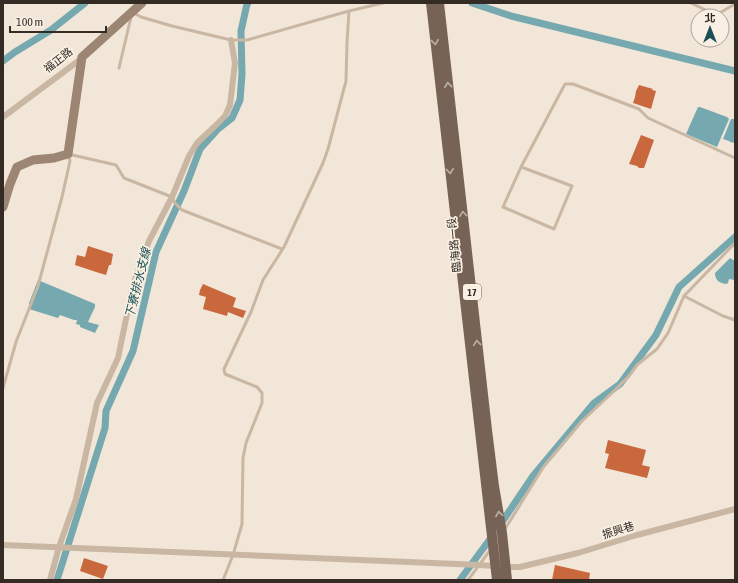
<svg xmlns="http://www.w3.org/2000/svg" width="738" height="583" viewBox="0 0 738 583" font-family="'Asap Condensed','Noto Sans TC',sans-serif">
<rect width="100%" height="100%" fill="#f1e6d7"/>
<path fill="#75a9af" d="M698,107H700L727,117L729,119L717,147L686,134Z
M731,119H735V143L730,142L729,141L723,139Z
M730,258L735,261V280L729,279L728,283L726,284C719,283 715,280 715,273Z
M38,280L95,304V307L88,322L99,325L95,333L80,327V325L76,324L77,320H74L60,315L58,318L29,309V303Z"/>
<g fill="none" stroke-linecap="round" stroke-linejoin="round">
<path stroke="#75a9af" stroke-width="7" d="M472,3L511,16L735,71
M3,61L15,52L51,30L85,3
M500,525L533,476L594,403L620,384L656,335L679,287L735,237
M57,580L105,428L106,411L133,351L156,252L184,191L200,149L218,129L232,118L240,100L242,74L241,31L247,4L248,3
M460,580L493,535"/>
</g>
<path fill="#c9673d" d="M639,85L653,89L652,90L656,91L651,109L633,103L635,97L636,91Z
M641,135L654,140L644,168H639L637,166L629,164Z
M88,246L113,254L111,265H109L106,275L96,272L75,265L77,255L85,257Z
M203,284L236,298L233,307L246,311L243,318L228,312L227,316L203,309L206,297L199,295L200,290Z
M608,440L646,450L642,465L650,467L647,478L605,468L609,454L605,453Z
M84,558L108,566L103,579L80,571Z
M555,565L590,573L589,580H552Z"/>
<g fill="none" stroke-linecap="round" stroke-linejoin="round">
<path stroke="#c9b7a3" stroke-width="3" d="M691,3L716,15L735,4
M134,13L141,17L172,26L231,40H247L349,11L383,3
M119,68L131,17
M521,167L572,186L554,229L503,207L521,167L565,84H573L639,109L648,118L735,158
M684,296L723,316L735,320
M3,388L16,342L38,286L62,197L70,161L68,154L116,165L124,178L172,197L175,203L182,210L282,249
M505,529L544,466L582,421L614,391L629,376L637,365L657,349L668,333L684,296L735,243
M223,580L233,555L242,524L243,458L246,443L262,403V393L257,387L225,374L224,369L251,312L263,280L284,247L323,163L328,149L346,81L347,42L349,11
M468,580L491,549"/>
<path stroke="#c9b7a3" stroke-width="6" d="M3,117L77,62L82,57
M3,545L480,565L506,567H520L578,553L637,535L735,509
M50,580L59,547L76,499L97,403L118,358L133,285L149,241L172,197L189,156L197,143L214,127L225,116L230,105L235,63L231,40"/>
<path stroke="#9d8574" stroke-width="9" d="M3,207L10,184L17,167L33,160L54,158L68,154L82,57L142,3"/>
<path stroke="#776355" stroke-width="10" d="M431,3L497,580
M439,3L487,430L494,486L502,533L507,580"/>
</g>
<defs><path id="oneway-chevron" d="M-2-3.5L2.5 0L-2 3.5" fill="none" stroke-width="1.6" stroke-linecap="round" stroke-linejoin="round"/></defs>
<g stroke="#beb1a3">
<use href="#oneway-chevron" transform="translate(435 42) rotate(84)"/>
<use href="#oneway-chevron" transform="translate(448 85) rotate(-96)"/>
<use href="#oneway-chevron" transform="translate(450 171) rotate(84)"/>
<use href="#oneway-chevron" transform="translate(463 214) rotate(-96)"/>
<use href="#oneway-chevron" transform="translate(477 343) rotate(-96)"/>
<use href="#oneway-chevron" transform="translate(499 514) rotate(-100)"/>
</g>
<g text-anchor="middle" stroke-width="3.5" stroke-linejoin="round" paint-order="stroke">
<rect fill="#f9f0e3" stroke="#6f665e" stroke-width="1" x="463" y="284" width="18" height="16" rx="3"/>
<g font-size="10" font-weight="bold" fill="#342b25">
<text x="472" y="296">17</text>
</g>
<g font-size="11" fill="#342b25" stroke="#f9f0e3">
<text transform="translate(58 60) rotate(-38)" y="4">福正路</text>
<text transform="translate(454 245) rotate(-96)" y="4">臨海路一段</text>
<text transform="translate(618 530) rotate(-17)" y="4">振興巷</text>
</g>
<g font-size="12" font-style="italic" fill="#1a4f56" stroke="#f9f0e3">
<text transform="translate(138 283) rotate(-76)" y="4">下寮排水支線</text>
</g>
</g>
<rect width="738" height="583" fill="none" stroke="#342b25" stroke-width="8"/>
<g transform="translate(710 28)"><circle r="19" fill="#f9f0e3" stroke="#aaa197"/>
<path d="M0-3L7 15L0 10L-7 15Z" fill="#1a4f56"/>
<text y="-6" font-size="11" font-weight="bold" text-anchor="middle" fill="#342b25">北</text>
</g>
<path d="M10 26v6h96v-6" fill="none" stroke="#342b25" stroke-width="2"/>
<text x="16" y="26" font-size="12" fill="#342b25" stroke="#f9f0e3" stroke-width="3" paint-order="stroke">100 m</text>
</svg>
